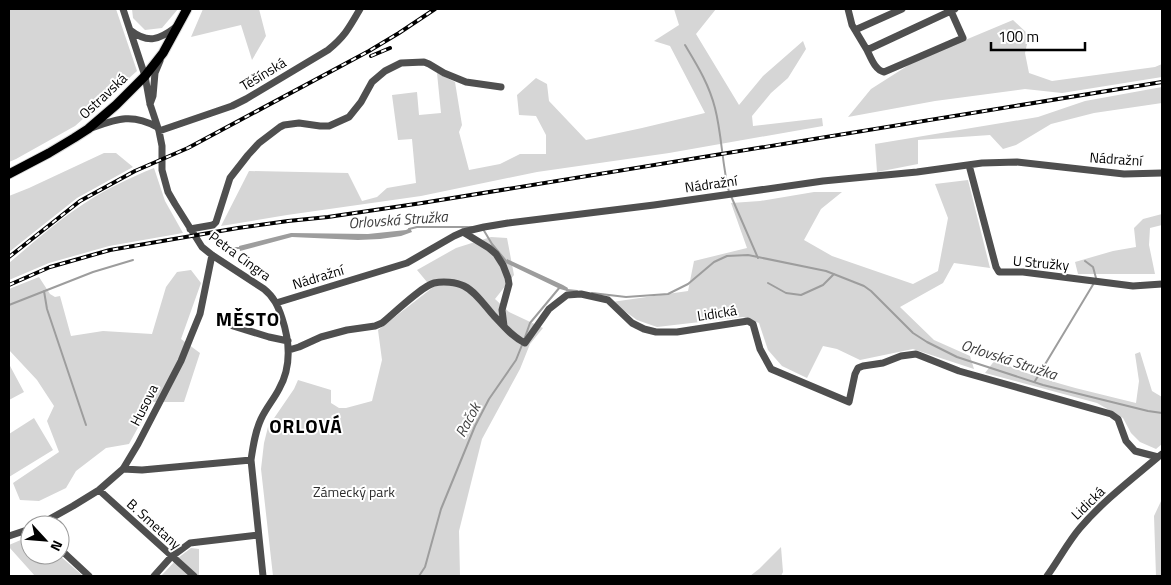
<svg xmlns="http://www.w3.org/2000/svg" width="1171" height="585" viewBox="0 0 1171 585" font-family="'Titillium Web',sans-serif">
<rect width="100%" height="100%" fill="#fff"/>
<path fill="#d6d6d6" d="M9,9H116L137,71L75,126L16,159L9,162Z
M132,9H178L162,28L145,30L133,18Z
M203,9H259L266,36L252,60L241,25L191,37Z
M674,9H716L696,34L739,105L763,76L803,41L806,49L788,78L771,93L752,116L753,126L822,118L823,126L669,153L537,172L421,196L287,215L221,226L249,171L348,173L362,201L377,197L387,188L416,183L412,139L398,140L392,95L417,92L419,115L441,113L437,73L455,82L462,125L459,132L469,170L500,164L520,154H546V135L536,116L519,115L517,95L536,78L547,84L549,101L586,140L642,128L705,113L670,46L654,41L679,25Z
M1013,20L1029,35L1025,53L1029,73L1052,81L1155,67L1162,64V77L1062,93L1025,89L935,101L848,117L871,89L915,61Z
M1162,87V103L1094,113L1051,124L1016,145L1003,149L990,135L918,140V164L877,172L875,144L1038,117L1085,101Z
M104,153H116L133,167L77,198L9,252V196L29,188Z
M154,168L165,201L183,233L109,246L49,263L9,280V263C33,243 56,222 82,205C104,190 129,178 154,168Z
M968,180L990,268L954,263L943,283L900,307L934,340L970,356L974,369L913,349L860,360L837,349L823,346L807,378L782,366L768,350L759,323L743,317L657,327L637,320L612,302L688,291L694,261L747,248L731,203L760,201L814,192H842L821,209L804,240L832,256L913,284L938,271L948,218L935,184Z
M1162,214V225L1150,228L1149,245L1155,274H1078L1075,262L1113,251L1136,247L1134,228L1143,219Z
M491,237L507,238L514,275L495,299L509,312L543,328L530,344L520,369L482,439L459,531L460,576H273L261,469L264,443L268,427L294,389L298,380L331,390V403L339,408H346L372,401L382,360L378,330L432,288L417,270L456,248Z
M191,270L201,283L181,339L200,353L184,402H152L129,444L106,448L76,471L66,488L39,501L20,500L13,483L59,452L47,421L54,406L37,380L9,350V289L39,277L50,294L55,297L60,296L71,336L103,331L152,334L166,287L177,272Z
M1140,352L1152,391L1162,397V444L1156,449L1140,442L1131,433L1123,418L1097,403L985,373L995,360C1040,381 1088,391 1136,403L1139,381L1135,354Z
M9,364L24,392L9,400Z
M34,418L53,450L9,477V434Z
M1162,499V576H1156L1154,516Z
M30,536V555H59L83,576H35L9,547V545Z
M781,547L783,572L781,576H750L759,569Z
M191,548L199,549V576H161L178,558Z"/>
<path fill="#9d9d9d" d="M410,228L412,232L401,236L380,239L358,240L292,237L240,251L239,246L291,233L368,234L406,230Z
M507,259L563,285L568,288L567,291L560,289L506,263Z"/>
<g fill="none" stroke-linecap="round" stroke-linejoin="round">
<path stroke="#9d9d9d" stroke-width="2" d="M685,45C697,65 709,84 715,108C722,135 722,165 729,192
M731,196L758,258
M409,229L417,227H472
M483,229L492,244L506,261
M223,248H242
M1085,261L1093,267L1096,278
M768,283L786,293L801,295L823,285L834,274
M567,290L577,291
M44,291L47,309L86,425
M592,293L626,297L668,294L688,284L714,262L727,256L748,255L826,271L864,286L871,291L913,333L927,342L957,357L1043,385L1148,411L1162,413
M9,305L93,272L133,260
M524,340L530,323L560,287
M1035,381L1094,283
M1162,561V567
M419,576L425,567L441,509L475,426L489,399L516,360L522,345"/>
<defs>
<path id="major" d="M9,174L49,153L74,138L88,129L116,105L145,76L163,53L187,9"/>
</defs>
<use href="#major" stroke="#dbdbdb" stroke-width="11"/>
<path stroke="#4f4f4f" stroke-width="7" d="M123,9L145,76L150,104L159,131L162,146V170L168,192L175,204L202,247L212,255L264,289C274,297 278,306 282,318C290,342 292,366 279,389C274,399 266,408 261,419C255,432 253,446 251,460L263,576
M848,9L852,25L867,50L955,9
M130,30C148,44 159,40 176,27
M855,30L902,9
M867,50C871,58 875,70 884,72L963,38L950,9
M150,104L153,96L155,73L160,61
M91,128C117,119 132,113 157,127
M159,131L232,106L246,99L328,50C345,36 349,28 360,9
M969,165L996,267L999,272H1023L1133,286L1162,284
M190,229L213,225L216,222L230,178L248,155L259,143L280,127L284,125L299,123L320,126H329L349,117L361,102L372,82L385,71L401,63L424,62L429,64L444,73L466,82L501,87
M463,232L489,248L496,254L503,265L508,278L509,284L502,310L504,326
M276,303L407,263L454,236L463,232L484,227L508,223L654,205L823,181L917,172L982,163L1017,162L1124,174L1162,173
M234,325L233,326L269,337L288,341
M289,350L299,347L321,337L347,330L375,326L382,323C393,314 422,286 434,283C443,281 456,282 464,286C476,292 485,306 494,316C504,326 512,337 525,343L549,309L567,295L581,294L608,300L632,323L644,329L656,332H677L748,321L753,324L760,349L771,369L849,402L855,374L858,368L863,366L883,363L901,356L916,354L959,371L1111,414L1118,419L1126,441L1135,451L1158,457L1162,454
M123,469L142,470L251,460
M99,490L194,576
M39,525L73,506L99,490L123,469L138,444L181,361L191,336L200,314L212,255
M9,536L30,529
M60,549L89,576
M154,576L171,557L190,543L258,535
M1047,576C1058,561 1068,542 1080,528C1103,501 1132,479 1158,457"/>
<use href="#major" stroke="#000" stroke-width="9"/>
<defs>
<path id="rail" d="M371,56L390,48
M9,257L80,201L135,171L188,148L369,51L399,33L435,9
M9,285L50,267L110,250L238,228L288,221L328,217L422,203L1162,82"/>
</defs>
<use href="#rail" stroke="#000" stroke-width="4"/>
<use href="#rail" stroke="#fff" stroke-width="2" stroke-dasharray="5.5" stroke-linecap="butt"/>
</g>
<g text-anchor="middle" stroke-width="4" stroke-linejoin="round" paint-order="stroke">
<g font-size="14" fill="#000" stroke="#fff">
<text transform="translate(263 74) rotate(-31)" y="5">Těšínská</text>
<text transform="translate(103 96) rotate(-43)" y="5">Ostravská</text>
<text transform="translate(1116 159) rotate(4)" y="5">Nádražní</text>
<text transform="translate(711 184) rotate(-8)" y="5">Nádražní</text>
<text transform="translate(240 256) rotate(36)" y="5">Petra Cingra</text>
<text transform="translate(1041 263) rotate(5)" y="5">U Stružky</text>
<text transform="translate(318 277) rotate(-17)" y="5">Nádražní</text>
<text transform="translate(717 313) rotate(-9)" y="5">Lidická</text>
<text transform="translate(144 405) rotate(-63)" y="5">Husova</text>
<text transform="translate(1088 503) rotate(-44)" y="5">Lidická</text>
<text transform="translate(154 524) rotate(42)" y="5">B. Smetany</text>
</g>
<g font-size="14" fill="#2d2d2d" stroke="#fff">
<text x="354" y="497">Zámecký park</text>
</g>
<g font-size="15" font-style="italic" fill="#3e3e3e" stroke="#fff">
<text transform="translate(398 220) rotate(-4)" y="5">Orlovská Stružka</text>
<text transform="translate(1009 360) rotate(18)" y="5">Orlovská Stružka</text>
<text transform="translate(468 420) rotate(-62)" y="5">Račok</text>
</g>
<g font-size="19" font-weight="bold" letter-spacing="1" fill="#000" stroke="#fff">
<text x="248" y="326">MĚSTO</text>
<text x="306" y="433">ORLOVÁ</text>
</g>
</g>
<rect width="1171" height="585" fill="none" stroke="#000000" stroke-width="20"/>
<g transform="translate(45 540) rotate(116)"><circle r="24" fill="#ffffff" stroke="#999999"/>
<path d="M0-4L9 19L0 12L-9 19Z" fill="#000000"/>
<text y="-8" font-size="14" font-weight="bold" text-anchor="middle" fill="#000000">N</text>
</g>
<path d="M991 42v8h94v-8" fill="none" stroke="#000000" stroke-width="2.5"/>
<text x="998" y="42" font-size="15" fill="#000000" stroke="#ffffff" stroke-width="4" paint-order="stroke">100 m</text>
</svg>
